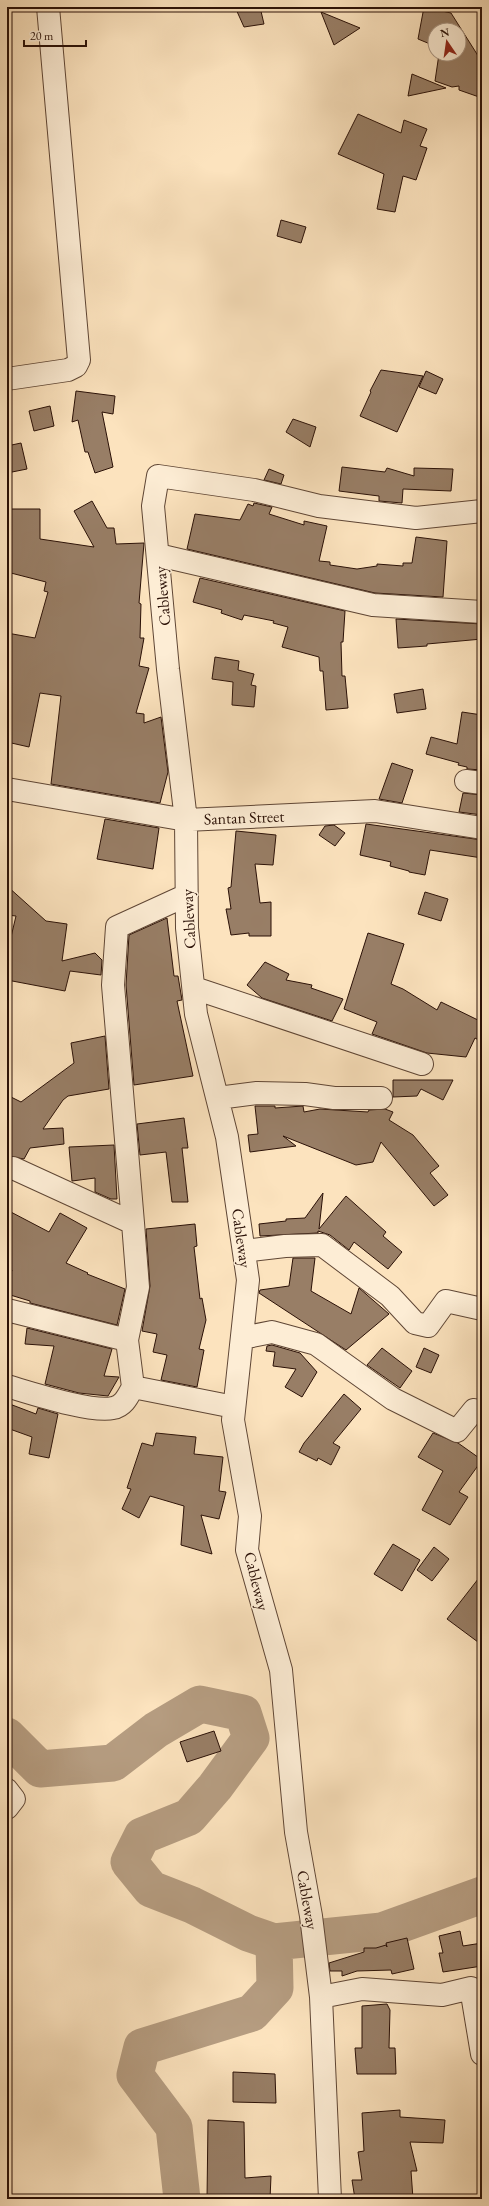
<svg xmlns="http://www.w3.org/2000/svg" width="489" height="2206" viewBox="0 0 489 2206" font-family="'EB Garamond',serif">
<rect width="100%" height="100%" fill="#fce3be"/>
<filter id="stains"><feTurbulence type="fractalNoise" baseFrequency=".005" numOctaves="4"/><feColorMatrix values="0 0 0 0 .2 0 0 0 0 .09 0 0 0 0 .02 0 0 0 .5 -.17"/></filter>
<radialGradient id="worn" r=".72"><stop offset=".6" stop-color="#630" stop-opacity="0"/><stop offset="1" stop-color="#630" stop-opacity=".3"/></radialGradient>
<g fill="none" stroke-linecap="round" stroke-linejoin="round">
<path stroke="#b59c80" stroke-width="37" d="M7,1736L40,1769L113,1763L156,1730L200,1704L243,1713L251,1738L215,1787L189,1817L142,1836L129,1862L151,1889L192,1905L248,1933L274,1942L382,1931L482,1895
M182,2199L174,2127L135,2075L142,2047L252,2013L275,1988L274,1942"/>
</g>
<path fill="#987e66" stroke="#2b1107" d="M235,7H260L264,24L244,27Z
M424,7L451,13L482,62V98L459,90V86L452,87L435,81L439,54H459V30H435V46L418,39Z
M321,12L360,28L334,45Z
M412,74L446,88L408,96Z
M358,114L401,133L404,120L427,129L420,146L427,148L416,180L403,176L395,212L377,209L384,174L338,154Z
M281,220L306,227L301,243L277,236Z
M381,370L423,376L397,432L360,416L371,392L370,391Z
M426,371L443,379L436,394L419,387Z
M76,391L115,396L113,414L102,412L113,467L95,473L88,452H85L78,420L72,422Z
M50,406L54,426L34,431L29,411Z
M293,419L316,427L310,447L286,432Z
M21,443L27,469L7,473V446Z
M342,467L385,472L387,468L414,476V468L453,469L451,491L403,489L402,503L379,501V496L339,491Z
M269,469L284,475L281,484L264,480Z
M92,501L107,528H114L116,544L144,543L139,603L141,604L140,638H144L139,666L149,668L136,713L144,714V723L161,717L168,772L160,803L51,784L61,696L40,693L29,747L7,742V633L35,638L48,592L44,591L46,582L7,572V509H40V539L94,547L74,511Z
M254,503L272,507L269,514L304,525V521L327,526L319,561L330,562V565L357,569L377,566V564L403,566V563H412L416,537L447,541L443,597L375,593L187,549L195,514L240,520L248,504L253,506Z
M200,578L345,611L343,642H341L342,676H345L348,708L326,710L323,671H320L319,657L282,647L288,627L273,623L274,621L244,615L242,620L221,613L222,610L193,602Z
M396,619L482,624V639L427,644V646L398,648Z
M215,657L239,661L238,670L254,674L251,685L256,686L254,707L232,705L233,682L212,679Z
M423,689L426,709L397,713L394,694Z
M462,712L482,715L480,733L482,734V770L467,769V767L458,765L459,763L426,754L431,737L457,744Z
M392,763L413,770L402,803L379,799Z
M463,793L482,795V815L459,812Z
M105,819L159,828L153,869L97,859Z
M366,824L482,840V858L430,850L425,875L409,872V871L390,866L391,862L360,855Z
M334,825L345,833L335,846L319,835L325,826Z
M236,831L276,835L273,865L255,864L260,903L271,902V936H249V933L231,935L226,909H231L228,888L231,887Z
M7,886L46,921L67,924L62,961L95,953L102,960L101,975L70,971L65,991L7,980V954L16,916L7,915Z
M425,892L448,899L441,921L418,914Z
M167,918L174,976H178L182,1000L177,1001L193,1076L134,1085L126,985L129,935Z
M368,933L404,944L391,984L403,989L437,1010L441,1002L482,1022V1042L475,1038L466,1057L427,1053L372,1034L377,1022L344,1009Z
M265,962L289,974L286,980L312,985L311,988L343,999L332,1021L262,998L247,985Z
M105,1036L109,1089L68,1096L63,1100L43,1129L63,1128L64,1144L30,1148L24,1159L7,1156V1095L21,1102L74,1063L71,1043Z
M393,1080H453L443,1100L421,1089L417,1096L393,1097Z
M255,1106H275V1108L303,1106L304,1112L320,1109L368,1112L369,1110L385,1109L393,1112L389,1120L413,1135L439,1166L430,1173L448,1195L434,1206L381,1142L373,1162L356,1165L283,1136L296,1146L250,1152L248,1135L258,1134Z
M184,1118L188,1148H182L188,1202H172L166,1152L140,1155L137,1124Z
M114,1145L117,1199H111L95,1192V1178L72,1181L69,1147Z
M323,1193L319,1229L346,1196L386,1232L383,1236L402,1252L388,1269L354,1242L349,1250L330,1235L318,1231V1233L260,1236L259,1224L286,1221V1219L305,1218Z
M7,1210L49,1232L60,1213L87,1228L66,1263L88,1273L87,1274L125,1289L117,1325L30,1303V1301L7,1294V1286L12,1270L7,1267Z
M195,1224L197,1246L194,1247L200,1299L202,1298L206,1320L199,1349L204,1350L197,1387L161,1380L167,1355L153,1352L157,1334L142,1331L150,1286L146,1229Z
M293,1258H315L311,1291L351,1314L359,1288L389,1314L346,1350L259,1293L260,1290L289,1286Z
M27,1328L112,1349L104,1376L119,1377L108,1396L79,1393L45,1384L54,1346L25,1344Z
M272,1345L300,1353L317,1372L302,1397L285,1387L296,1369L273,1366L275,1352L266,1351L267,1346Z
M382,1348L412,1371L400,1388L367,1365Z
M424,1348L439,1355L431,1373L416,1367Z
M344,1394L361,1409L333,1443L340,1447L331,1465L318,1458L317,1461L299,1452L304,1443Z
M7,1403L36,1414L38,1408L58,1414L49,1458L29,1454L32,1437L7,1428Z
M156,1433L196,1437L194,1454L223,1457L219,1491L226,1492L219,1519L201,1515L212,1554L181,1545L184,1506L150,1496L139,1518L122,1509L131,1489L127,1488L142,1443L153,1446Z
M433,1433L458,1443L482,1460L459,1492L468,1497L450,1525L422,1510L443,1471L418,1457Z
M393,1544L420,1560L402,1591L374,1574Z
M434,1547L449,1559L432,1581L417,1570Z
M482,1574V1645L447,1619Z
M214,1731L221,1751L187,1762L180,1742Z
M460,1931L463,1946L482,1943V1966L443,1972L439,1953H443L439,1936Z
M407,1938L414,1969L392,1974L391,1970L357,1971L342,1976V1971H330L329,1963L364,1952V1948H376L386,1945L387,1947L386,1943Z
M387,2004L390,2010L389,2048H395L396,2074H357L355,2048H362V2006Z
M233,2072L275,2074L276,2103L233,2102Z
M400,2110V2117L445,2120L443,2143L410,2142L417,2171H411L413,2199H355L352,2180H362L358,2152L364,2151L362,2113Z
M208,2120L244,2122L245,2178L271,2176L270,2199H207Z"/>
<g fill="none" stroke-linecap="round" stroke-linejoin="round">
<defs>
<path id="street" d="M7,379L68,370L76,366L79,360L48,7
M158,555L373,605L482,612
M466,781L482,783
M7,789L186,820L375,811L482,828
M194,988L422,1064
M218,1098L257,1093L305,1094L334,1098H381
M13,1168L133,1223L138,1287L127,1340
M133,1223L113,985L117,927L187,895
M244,1251L285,1246L322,1245L390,1296L415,1323L428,1326L446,1301L482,1309
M7,1310L127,1340L133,1387L234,1407
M242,1338L272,1332L316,1344L393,1399L457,1431L474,1410
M7,1386C31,1393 91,1413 113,1408C124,1406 128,1396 133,1387
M7,1790L14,1799L7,1808
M321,1997L362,1989L442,1995L471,1988L482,2054
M330,2199L321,1997L311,1916L296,1832L281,1670L247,1550L250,1516L233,1420L248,1280L227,1137L196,1014L187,928L186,820L168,669L153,506L158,476L254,490L319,506L416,518L482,511"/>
</defs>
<use href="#street" stroke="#5f4635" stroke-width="24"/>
<use href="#street" stroke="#fdedd5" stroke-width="22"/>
</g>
<g text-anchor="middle" stroke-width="3" stroke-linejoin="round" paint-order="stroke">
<g font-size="16" fill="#2b1107" stroke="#fdedd5">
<text transform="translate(162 596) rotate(-95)" y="6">Cableway</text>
<text transform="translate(244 817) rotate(-2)" y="6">Santan Street</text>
<text transform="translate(188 919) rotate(-93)" y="6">Cableway</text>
<text transform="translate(242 1238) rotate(82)" y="6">Cableway</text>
<text transform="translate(257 1581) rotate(76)" y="6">Cableway</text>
<text transform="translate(308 1900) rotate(80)" y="6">Cableway</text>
</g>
</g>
<rect width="489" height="2206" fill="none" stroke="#fce3be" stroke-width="24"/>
<rect x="8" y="8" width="473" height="2190" fill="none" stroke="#2b1107" stroke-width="2"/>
<rect x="12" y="12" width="465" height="2182" fill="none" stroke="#2b1107"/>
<g transform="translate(447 42) rotate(347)"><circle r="19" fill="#fdedd5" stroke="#a99583"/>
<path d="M0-3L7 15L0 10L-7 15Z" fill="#8f2418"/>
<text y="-6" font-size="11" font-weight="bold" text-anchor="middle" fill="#2b1107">N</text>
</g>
<path d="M24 40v6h62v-6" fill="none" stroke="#2b1107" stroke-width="2"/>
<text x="30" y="40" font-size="12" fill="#2b1107" stroke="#fdedd5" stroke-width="3" paint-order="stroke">20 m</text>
<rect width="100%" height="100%" filter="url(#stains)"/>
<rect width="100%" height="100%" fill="url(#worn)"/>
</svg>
